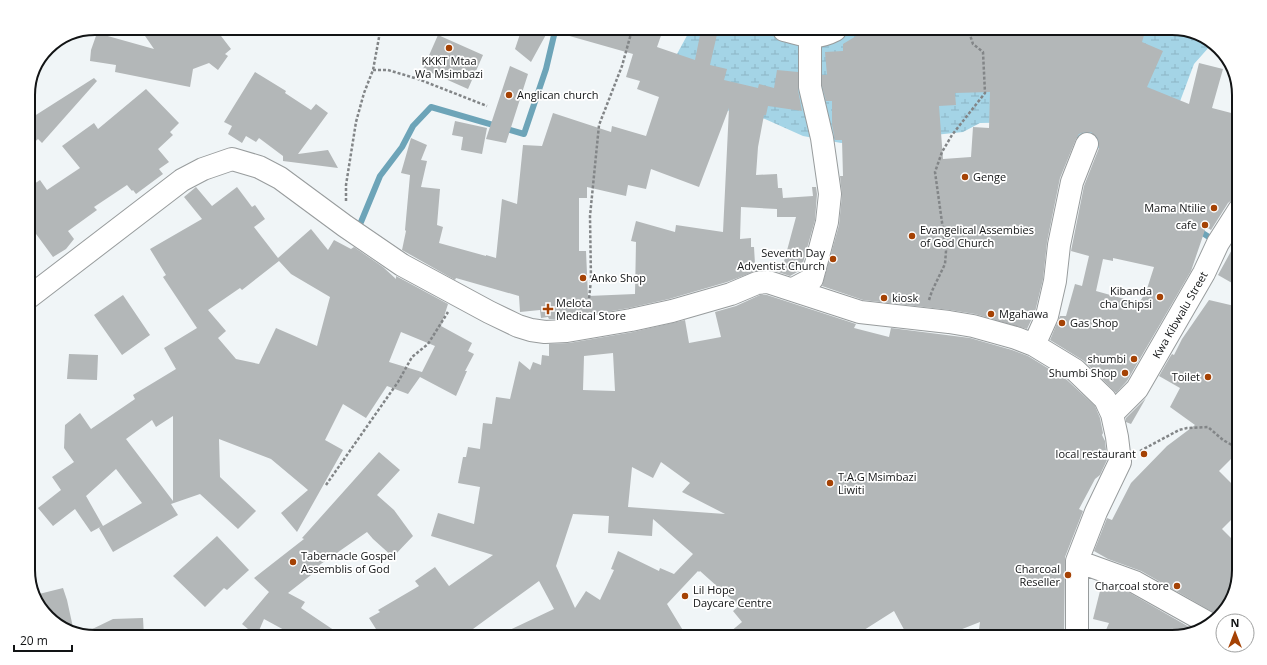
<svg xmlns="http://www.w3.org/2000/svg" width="1267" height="665" viewBox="0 0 1267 665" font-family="'Open Sans',sans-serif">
<defs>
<pattern id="wetland-marsh" width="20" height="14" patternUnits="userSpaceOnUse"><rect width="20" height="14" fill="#a4d4e6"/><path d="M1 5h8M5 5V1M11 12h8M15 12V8" fill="none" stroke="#8cb5c4"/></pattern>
</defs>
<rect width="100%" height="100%" fill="#f0f5f7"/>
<path fill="url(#wetland-marsh)" d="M1172,28L1202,35L1215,46H1210L1194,64L1170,128L1102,150L1078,138L1030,122L980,123L963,132L887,140L841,143L803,136L765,119L712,107L677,54L690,30Z"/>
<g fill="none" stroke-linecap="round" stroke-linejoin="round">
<path stroke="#6da4b8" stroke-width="6" d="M361,222L380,176L402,147L413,126L431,107L524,134L546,69L555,31
M1198,230L1215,241"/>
</g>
<path fill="#b3b7b8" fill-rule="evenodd" d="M1146,28L1142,42L1163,51L1147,87L1189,104L1199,63L1223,69L1212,108L1239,115V198L1233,199L1228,203L1211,230L1206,227L1191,271L1127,381L1116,393L1084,361L1050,340L1060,316H1066L1075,284L1082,286L1089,256L1071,251L1084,186L1099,148V142L1097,137L1091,132H1085L1079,134L1076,139L1060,178L1047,242L1043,279L1035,312L1027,329L975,314L950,310L863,300L822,286L839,225L842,195L840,176H843L842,140H835L832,125V101H826L822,86V75H827L825,52L843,51V44L866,30L869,35L905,29ZM990,92L989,128L973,127L971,157L943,159L939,106L956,105L955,93ZM1113,258L1154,267L1146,292L1139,303L1096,291L1103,259L1113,261Z
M663,30L657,47L695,60L701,30H718L710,65L727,69L724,80L758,88L759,84L774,88L777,70L798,72V90L802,111L768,106L766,115H764L758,147L756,175L777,174L778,188H782L783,198L813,196L812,187H816L817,194L815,220L801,270L790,276L772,270L756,271L727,282L669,299L629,308L566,319H549L548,317L541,318L540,310L520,312L519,296L456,278L455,280L402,250L406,231L405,230L410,175L401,173L411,138L427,145L421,160L427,161L421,187L440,189L437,225L443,227L439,243L486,256V255L496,258L502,199L517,204L523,145L542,146L553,113L611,132L612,126L646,136L659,97L637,89L640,81L626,77L633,54L566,35V31ZM729,108L723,232L676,225L675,232L636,221L631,241L636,242L635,294L588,296L586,251H579V198H587V187L626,196L628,185L646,189L651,169L699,187ZM741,207L777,209V217H796L782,269L755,264L754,247H751V238L740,239Z
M521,31H548L531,62L515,49Z
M218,32L231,49L225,54L228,56L218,70L209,63L193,69L190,87L115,72L116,65L90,61L91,50L97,33L154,49L143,33Z
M438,35L483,55L468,89L423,69Z
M510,66L528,74L506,143L486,139Z
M255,72L286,91L285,93L311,110L316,104L328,113L298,154L328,150L338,168L283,161V156L259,138L256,142L246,136L242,143L228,134L232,126L224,122Z
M94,78L97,81L42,143L38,139L28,148V120Z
M146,89L179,123L170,132L173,135L158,149L169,162L159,169L163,174L136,194L133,190L132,191L127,185L94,207L97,210L68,231L74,239L66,249L53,257L28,223V188L40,180L47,190L80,168L62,146L94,123L98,129Z
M455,121L487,128L482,154L461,150L463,137L452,135Z
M196,187L212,206L237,187L252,207L255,205L265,219L254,227L278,258L311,229L328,250L334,240L351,249L354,247L383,267L396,279V276L448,304L441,326L472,343L468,351L474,354L465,371H467L456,396L420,377L408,394L387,386L366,418L343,404L325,440L343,450L297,532L281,513L308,490L271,459L219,439L220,477L256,511L238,529L200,494L171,504L178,515L113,552L99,528L102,526L91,532L75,509L53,526L38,508L61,490L52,477L74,462L64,448L65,425L80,413L91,429L135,399L133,395L176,369L164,348L197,328L163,277L166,275L150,249L202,219L184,197ZM279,261L291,274L330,297L317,346L276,328L259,364L236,359L218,338L226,331L208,310L240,288L242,290ZM401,332L435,346L422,372L389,362ZM173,416V501L126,439L152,420L156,427ZM116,469L142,503L103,526L86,496Z
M1239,233V287L1218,275L1235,244L1233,243Z
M123,295L150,335L122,355L94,315Z
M760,295H767L856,324L854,328L889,337L891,328L970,338L1012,350L1028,356L1067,380L1095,406L1100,418L1103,433L1102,435L1105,441L1107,460L1100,475L1095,479L1079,509L1083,511L1065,557L1064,637H978L980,622L942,637H908L894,611L853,637H724L742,622L733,611L739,606L700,571L699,572L698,571L667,604L687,637H495L554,609L539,581L462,637H381L369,618L380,612L378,610L419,586L415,581L435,567L449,586L493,555L431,536L438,513L474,524L480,487L458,483L463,457H466L468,447L480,449L483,423L492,424L496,397L510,399L519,361L530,370L533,362L541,365L542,355L549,356V344L569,343L633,332L685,320L689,343L721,337L715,312L736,306ZM613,353L615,391L583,390L584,356ZM661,462L690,483L682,492L725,514L628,507L632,467L653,478ZM573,514L609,516L608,533L652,536L653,519L693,554L674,574L660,568L659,571L618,551L611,569L614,570L600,600L586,591L575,608L556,566Z
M1209,300L1239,307V451L1219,471L1239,491V512L1222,529L1239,546V570L1232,600L1218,615L1141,571L1108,559L1094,551L1107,518L1112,520L1131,483L1167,446L1195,425L1170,407L1180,388L1159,376L1170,357L1172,354L1174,355L1182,339Z
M69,354L98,355L97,380L67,379Z
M1146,398L1131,424L1126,422V418Z
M379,452L400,470L377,495L394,510L413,536L393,557L373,539L367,532L318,566L320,568L288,593L305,602L301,608L344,637H297L264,619L258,633L248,629L242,624L269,592L254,578L304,539L302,538Z
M217,536L249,570L227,590L224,588L205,607L173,576Z
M1102,583L1130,593L1196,631L1173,637H1103L1109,623L1093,619Z
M63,588L67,600L74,632L65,630L39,608L35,595Z
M143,618L144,637H94L82,634L113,619Z"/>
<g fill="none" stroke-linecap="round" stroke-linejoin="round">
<defs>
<path id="minor" d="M784,30C805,35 814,41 835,30
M793,289L812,279L827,222L830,194L822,138L810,87V37
M28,298L182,180L203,169L232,159L259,167L280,178L345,226L402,265L489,312L518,326L531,330L545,332L567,331L631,320L672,311L731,294L757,283L768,282L860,312L949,322L973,326L1016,338L1034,345L1075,370L1105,399L1112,414L1117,437L1120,462L1096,512L1077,561V637
M1034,345L1047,316L1055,281L1059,245L1072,182L1087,144
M1112,414L1137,389L1204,273L1218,243L1239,210
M1077,561L1135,582L1210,624"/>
</defs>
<use href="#minor" stroke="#989c9d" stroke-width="24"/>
<path stroke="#828587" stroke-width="2.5" stroke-dasharray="3 2" stroke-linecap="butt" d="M750,30L765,34
M373,70H388L418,79L487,106
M346,201V185L356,122L364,93L373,70L380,32
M929,300L932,291L945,264L946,251L935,172L942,152L952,135L985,93L983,52L973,44L968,29
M588,308L591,280L590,216L599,125L622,66L632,30
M1140,451L1179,430L1187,428L1208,427L1223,440L1239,449
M326,485L398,382L412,357L428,344L448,312"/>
<use href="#minor" stroke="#fff" stroke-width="22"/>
</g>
<g fill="#a54204" stroke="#fff" stroke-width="1.5">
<circle cx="449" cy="48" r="4"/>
<circle cx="509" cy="95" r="4"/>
<circle cx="965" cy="177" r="4"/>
<circle cx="1214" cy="208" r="4"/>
<circle cx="1205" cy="225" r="4"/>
<circle cx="912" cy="236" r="4"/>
<circle cx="833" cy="259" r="4"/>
<circle cx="583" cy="278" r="4"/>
<circle cx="1160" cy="297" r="4"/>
<circle cx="884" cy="298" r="4"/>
<path d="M546 303h4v4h4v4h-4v4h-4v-4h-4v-4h4z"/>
<circle cx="991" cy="314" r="4"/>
<circle cx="1062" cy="323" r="4"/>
<circle cx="1134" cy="359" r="4"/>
<circle cx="1125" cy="373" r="4"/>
<circle cx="1208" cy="377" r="4"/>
<circle cx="1144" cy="454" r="4"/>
<circle cx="830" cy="483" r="4"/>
<circle cx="293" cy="562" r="4"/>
<circle cx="1068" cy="575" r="4"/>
<circle cx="1177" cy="586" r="4"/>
<circle cx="685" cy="596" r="4"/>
</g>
<g text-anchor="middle" stroke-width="3.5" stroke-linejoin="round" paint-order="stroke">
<g font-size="11" fill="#121415" stroke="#fff" text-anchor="start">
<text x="449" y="65" text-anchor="middle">KKKT Mtaa<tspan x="449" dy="13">Wa Msimbazi</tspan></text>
<text x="517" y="99">Anglican church</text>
<text x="973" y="181">Genge</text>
<text x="1206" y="212" text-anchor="end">Mama Ntilie</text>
<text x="1197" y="229" text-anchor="end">cafe</text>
<text x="920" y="234">Evangelical Assembies<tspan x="920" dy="13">of God Church</tspan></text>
<text x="825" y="257" text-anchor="end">Seventh Day<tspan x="825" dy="13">Adventist Church</tspan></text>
<text x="591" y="282">Anko Shop</text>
<text x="1152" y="295" text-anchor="end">Kibanda<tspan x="1152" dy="13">cha Chipsi</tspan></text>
<text x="892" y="302">kiosk</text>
<text x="556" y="307">Melota<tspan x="556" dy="13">Medical Store</tspan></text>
<text x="999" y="318">Mgahawa</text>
<text x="1070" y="327">Gas Shop</text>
<text x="1126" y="363" text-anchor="end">shumbi</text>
<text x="1117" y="377" text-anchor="end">Shumbi Shop</text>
<text x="1200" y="381" text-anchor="end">Toilet</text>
<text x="1136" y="458" text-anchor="end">local restaurant</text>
<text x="838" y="481">T.A.G Msimbazi<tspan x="838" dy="13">Liwiti</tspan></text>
<text x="301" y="560">Tabernacle Gospel<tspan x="301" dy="13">Assemblis of God</tspan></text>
<text x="1060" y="573" text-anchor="end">Charcoal<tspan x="1060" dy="13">Reseller</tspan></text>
<text x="1169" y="590" text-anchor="end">Charcoal store</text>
<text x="693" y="594">Lil Hope<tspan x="693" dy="13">Daycare Centre</tspan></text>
</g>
<g font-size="11" fill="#121415" stroke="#fff">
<text transform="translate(1180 315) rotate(-60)" y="4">Kwa Kibwalu Street</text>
</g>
</g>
<path d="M0 0H1267V665H0ZM95 35H1172A60 60 0 0 1 1232 95V570A60 60 0 0 1 1172 630H95A60 60 0 0 1 35 570V95A60 60 0 0 1 95 35Z" fill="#fff" fill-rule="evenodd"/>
<path fill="none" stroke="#121415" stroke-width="2" d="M95 35H1172A60 60 0 0 1 1232 95V570A60 60 0 0 1 1172 630H95A60 60 0 0 1 35 570V95A60 60 0 0 1 95 35Z"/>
<g transform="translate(1235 633)"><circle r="19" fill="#ffffff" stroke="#a0a1a1"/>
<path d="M0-3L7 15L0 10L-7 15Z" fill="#a54204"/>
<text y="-6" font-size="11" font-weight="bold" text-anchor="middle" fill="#121415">N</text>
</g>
<path d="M14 645v6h58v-6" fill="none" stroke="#121415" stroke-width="2"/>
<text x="20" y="645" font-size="12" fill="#121415" stroke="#ffffff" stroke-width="3" paint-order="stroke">20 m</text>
</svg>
